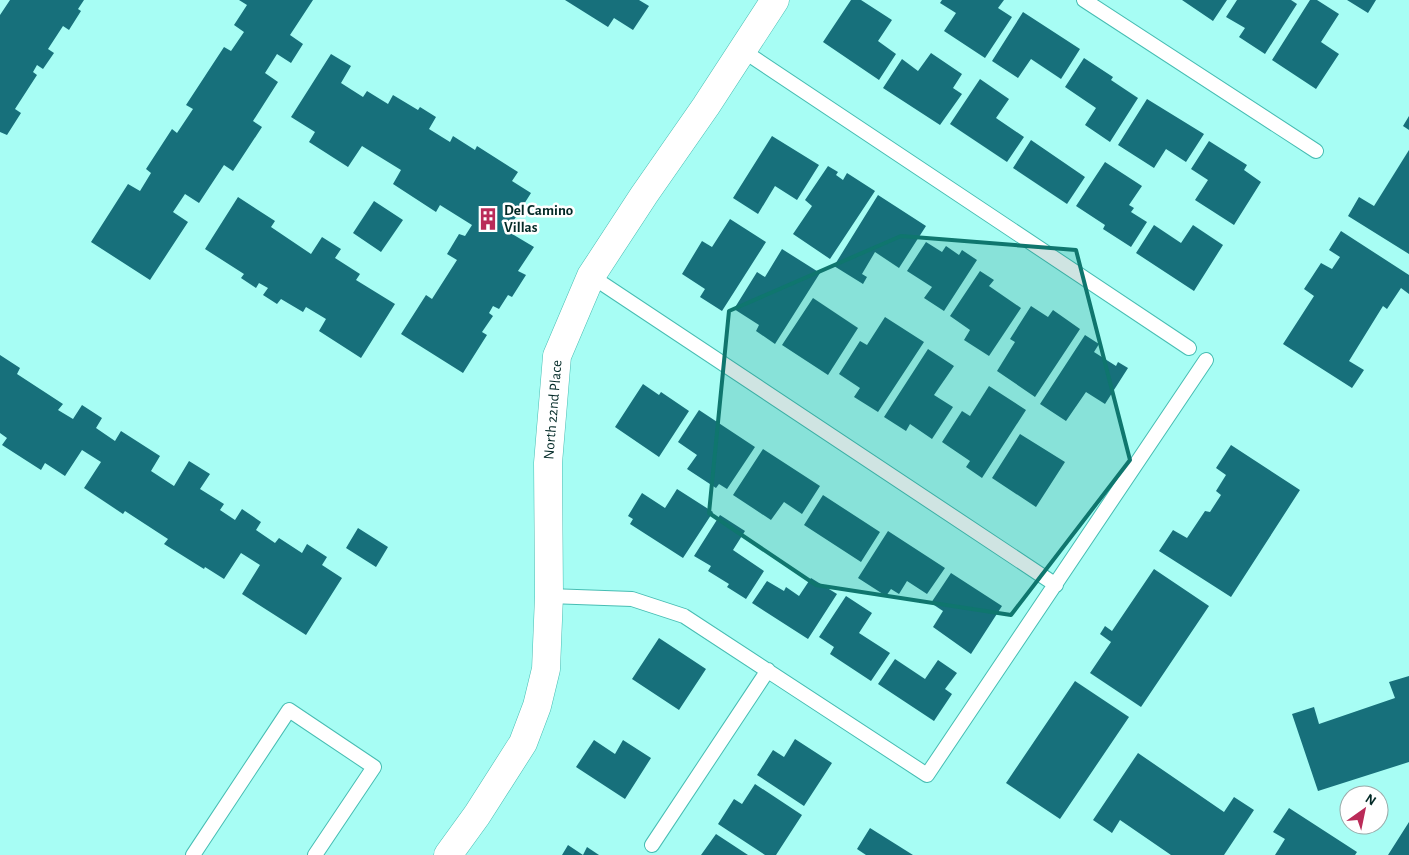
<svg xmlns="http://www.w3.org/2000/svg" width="1409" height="855" viewBox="0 0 1409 855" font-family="'Alegreya Sans',sans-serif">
<rect width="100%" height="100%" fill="#a7fdf4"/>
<path fill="#17707b" d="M10,0H84L78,9L81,11L69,30L63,26L48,49L54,53L43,69L37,65L33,72L37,75L15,109L21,113L7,135L0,132V15Z
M239,0H313L290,35L303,44L291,63L277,54L265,73L278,82L253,121L262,127L233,171L224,165L199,203L185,194L173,212L188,222L150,280L91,242L128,184L140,191L151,173L146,169L172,129L177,133L193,109L186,105L224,47L231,51L244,32L234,25L247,5Z
M565,0H639L649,6L633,30L614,18L608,27Z
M851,0H861L892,20L878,41L896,54L879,80L823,42Z
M942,0H1004L998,8L1012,17L985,58L944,31L956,13L940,3Z
M1182,0H1227L1213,21Z
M1237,0H1291L1297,4L1265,54L1239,37L1245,28L1226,17Z
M1310,0H1317L1339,14L1321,42L1339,54L1316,89L1272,60Z
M1347,0H1376L1368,13Z
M1023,12L1080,49L1061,79L1031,59L1018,78L992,61Z
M931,53L962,74L953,88L962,94L940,125L883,88L902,59L918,71Z
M331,54L351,66L341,83L363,97L367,91L388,104L393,95L418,110L420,107L436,117L429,129L450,142L453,136L475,150L477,146L518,172L512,181L531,193L507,231L534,247L518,271L526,275L512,297L508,295L499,309L493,306L489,313L493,316L482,332L487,335L463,373L401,334L426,295L432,299L457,260L447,254L459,234L465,236L472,225L440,205L436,212L393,184L401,170L362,146L348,167L309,142L315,132L291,117Z
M1084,58L1113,77L1111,80L1138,98L1110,142L1085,125L1096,108L1065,87Z
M980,79L1009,99L996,118L1024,137L1007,162L950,124Z
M1147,99L1204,134L1186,162L1166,149L1154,168L1118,145Z
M1409,116V130L1403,126Z
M772,136L819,165L797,200L775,186L758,214L733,198Z
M1031,140L1085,177L1067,204L1013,168Z
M1209,141L1247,165L1244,170L1261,182L1234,225L1195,200L1208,180L1191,169Z
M1409,150V254L1348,216L1359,197L1374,206Z
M1105,162L1142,186L1129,205L1134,208L1131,212L1147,222L1131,247L1103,229L1105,225L1076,206Z
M828,166L838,172L836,175L843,180L847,173L875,191L830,259L793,234L812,206L805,200Z
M878,195L926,226L899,268L875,252L862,274L867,277L863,284L834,266Z
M238,197L275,221L271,227L311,254L322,237L341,249L335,258L360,274L356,280L395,304L361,358L319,331L326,319L306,307L303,312L281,299L277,304L263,295L268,288L259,283L256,288L241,278L244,274L205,249Z
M374,201L403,220L381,252L353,233Z
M730,219L766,242L722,311L700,297L705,289L682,274L702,241L712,247Z
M1154,225L1181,243L1193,225L1223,245L1194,291L1136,253Z
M1341,231L1409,275V294L1401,288L1387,309L1383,306L1349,361L1364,370L1352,388L1283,344L1314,296L1304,289L1321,263L1332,269L1340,257L1329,250Z
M926,242L942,252L946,246L959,255L962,250L977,260L944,311L924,298L932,287L907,271Z
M782,249L820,273L775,344L756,331L759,325L734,309L757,272L765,277Z
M980,271L994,280L989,286L1021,308L989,356L964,340L970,330L950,316Z
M813,298L858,328L828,375L782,345Z
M1031,306L1048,317L1053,310L1080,329L1035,397L997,371L1015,342L1010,339Z
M885,317L924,342L878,412L854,397L860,388L839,374L860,341L867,345Z
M1085,335L1099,344L1094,352L1116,366L1118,362L1128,368L1105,404L1086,392L1066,421L1040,404Z
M928,349L954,366L934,395L953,407L932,439L910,424L906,431L884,417Z
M0,355L20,368L17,374L63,404L58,410L73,419L82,405L102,418L96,428L115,441L121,431L160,456L151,471L174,486L189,461L210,474L200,489L224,504L220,510L235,520L242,509L261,522L256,530L275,543L279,538L302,553L307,544L327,557L322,565L342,578L306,635L242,594L260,565L241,553L224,579L205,567L204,569L164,544L168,539L125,511L123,514L84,488L101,462L82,450L65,476L45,463L41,470L2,445L7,438L0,433Z
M643,384L659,395L661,392L689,411L659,457L615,427Z
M989,386L1026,410L982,478L966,467L970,461L942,442L962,411L970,416Z
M699,410L755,447L727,489L719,484L716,488L687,469L697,455L678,442Z
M1020,434L1065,462L1036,507L992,478Z
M1231,445L1300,490L1231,597L1159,551L1173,530L1187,538L1205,511L1210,512L1221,495L1216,491L1226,475L1216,468Z
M763,449L820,486L802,514L784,502L771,520L733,495Z
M677,489L713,512L683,558L630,524L633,519L628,516L642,493L665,508Z
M823,495L880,532L861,562L804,525Z
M720,515L745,531L733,550L764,571L746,599L727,587L729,584L708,571L711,566L694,556Z
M358,528L388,547L376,567L346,548Z
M888,531L945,568L927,594L907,581L899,594L891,589L886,596L858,578Z
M1154,569L1209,606L1141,707L1090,673L1111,642L1100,634L1105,626L1112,631Z
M951,573L1002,606L971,654L933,627L943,611L931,603Z
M811,578L837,594L808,639L752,603L767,581L784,591L786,587L799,596Z
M846,596L872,613L859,633L890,653L871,681L830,654L834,647L819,637Z
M659,638L706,669L679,710L632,679Z
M895,659L925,679L938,660L957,673L945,689L952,694L934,721L878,684Z
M1409,676V762L1318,791L1292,714L1314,707L1319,724L1395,698L1389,682Z
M1075,681L1129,717L1060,819L1006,783Z
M795,739L832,763L804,806L757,775L773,750L784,757Z
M594,740L615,754L623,740L651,758L625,799L576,767Z
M1138,753L1224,812L1234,797L1254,810L1224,855H1171L1120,820L1112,833L1093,820Z
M755,784L802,815L776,855H765L718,824L734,799L742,804Z
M1289,808L1357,852L1355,855H1275L1285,839L1273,832Z
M1409,822V855H1388Z
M870,828L913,855H866L857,849Z
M716,834L748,855H701Z
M568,845L583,855L587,847L599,855H562Z"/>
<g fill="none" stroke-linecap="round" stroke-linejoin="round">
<defs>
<path id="service" d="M1084,0L1316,151
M742,50L1189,348
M591,276L1056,585
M549,596L632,599L684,616L927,775L1206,360
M652,845L768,670
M193,855L289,710L374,767L315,855"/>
<g id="minor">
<path id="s1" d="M448,855L477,815L523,743L537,706L546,669L549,596L548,463L557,356L591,276L644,195L706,106L775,0"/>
</g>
</defs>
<use href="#service" stroke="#47bdb3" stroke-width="16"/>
<use href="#minor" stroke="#47bdb3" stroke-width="29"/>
<use href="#service" stroke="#fff" stroke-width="14"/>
<use href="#minor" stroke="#fff" stroke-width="28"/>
</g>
<path fill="#0f766e" fill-opacity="0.2" stroke="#0f766e" stroke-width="4" stroke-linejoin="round" d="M901,236L1076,250L1130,460L1011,615L816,585L709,513L729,311Z"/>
<defs>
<symbol id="building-bare" viewBox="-9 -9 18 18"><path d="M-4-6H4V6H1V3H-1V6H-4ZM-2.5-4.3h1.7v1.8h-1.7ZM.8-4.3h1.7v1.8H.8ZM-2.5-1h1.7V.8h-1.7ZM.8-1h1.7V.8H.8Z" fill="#ba2b58" stroke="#fff" stroke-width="2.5" paint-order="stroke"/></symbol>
</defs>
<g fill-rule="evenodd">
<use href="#building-bare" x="472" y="203" width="32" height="32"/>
</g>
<g text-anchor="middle" stroke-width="5" stroke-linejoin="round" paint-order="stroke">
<g font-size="15" font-weight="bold" fill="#032a27" stroke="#fff" text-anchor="start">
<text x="504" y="215">Del Camino<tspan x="504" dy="17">Villas</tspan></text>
</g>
<g font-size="15" fill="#032a27" stroke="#fff">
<text dy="5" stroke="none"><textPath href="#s1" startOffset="472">North 22nd Place</textPath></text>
</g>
</g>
<g transform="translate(1364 810) rotate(33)"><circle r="24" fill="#ffffff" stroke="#9aaaa9"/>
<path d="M0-4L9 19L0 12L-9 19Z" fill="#ba2b58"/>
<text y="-8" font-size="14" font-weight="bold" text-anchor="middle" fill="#032a27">N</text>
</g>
</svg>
